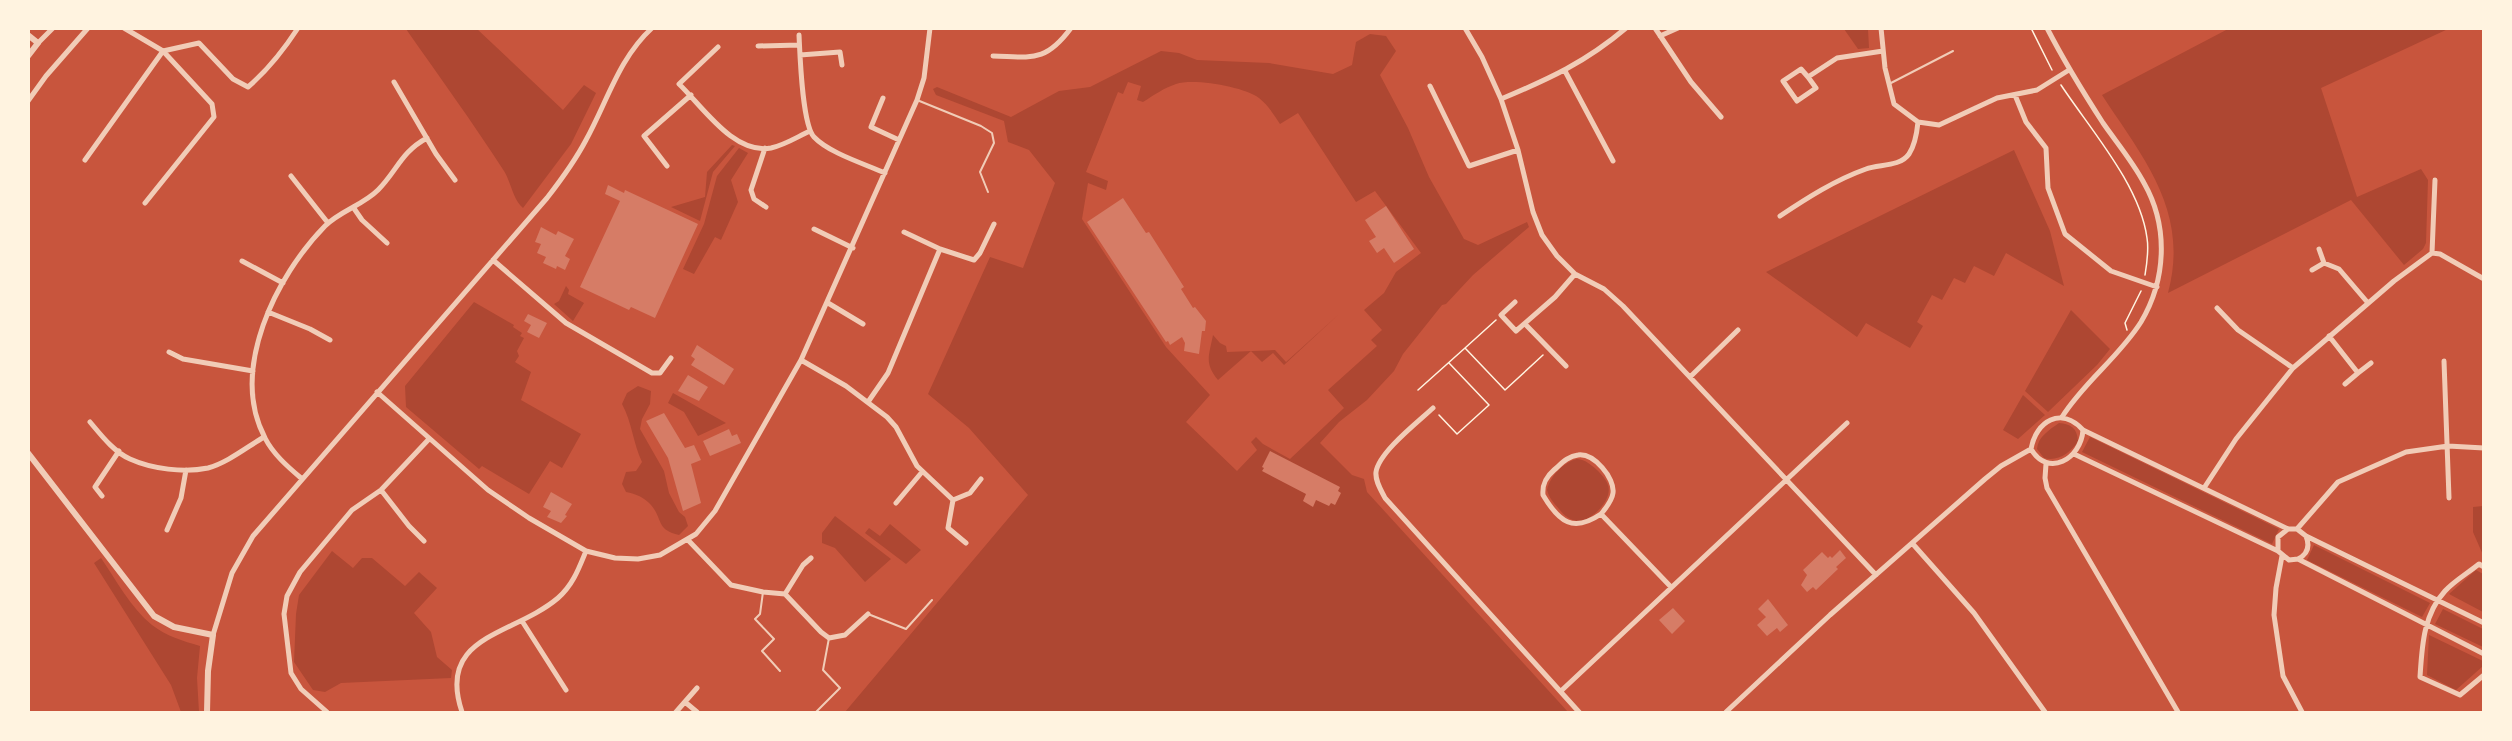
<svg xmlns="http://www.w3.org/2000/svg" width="2512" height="741" viewBox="0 0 2512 741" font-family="Figtree,sans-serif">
<rect width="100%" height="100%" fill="#c8553d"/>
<path fill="#ae4732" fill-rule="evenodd" d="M406,29H477L563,110L584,85L596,93L571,144L523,208C513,200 511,182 504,171C473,123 439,76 406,29Z
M1844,29H1868L1869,48L1858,49Z
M2228,29H2448L2321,88L2357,197L2421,169L2428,180L2426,243L2423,249L2404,265L2351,200L2168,293C2190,211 2143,158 2102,95Z
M1370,34L1386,36L1396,51L1380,75L1408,128L1429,177L1464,239L1478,245L1527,222L1529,227L1473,275L1446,304L1442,305L1403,354L1394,371L1367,400L1339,422L1320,443L1352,475L1364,479L1367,492L1568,712H845L1028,495L969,428L928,394L990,257L1023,268L1055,183L1029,150L1008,142L1004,121L936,95L933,89L937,87L1011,117L1059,91L1090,87L1161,51L1179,53L1197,60L1269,63L1333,74L1352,65L1356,42ZM1128,82L1141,86L1137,100L1143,102C1154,95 1164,88 1176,84C1195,78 1244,87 1259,98C1268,105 1274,115 1280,124L1298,113L1356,202L1375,191L1421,253L1396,272L1384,293L1364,310L1382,330L1371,340L1377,346L1328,390L1344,408L1290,459L1263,444L1256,437L1251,442L1257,450L1237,471L1186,422L1210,395L1166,347L1082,219L1088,183L1106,190L1108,181L1086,172L1118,92L1123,94Z
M732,145L735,146L713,172L700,221L671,207L705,197L707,172Z
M739,148L748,153L731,180L738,202L721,240L715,237L694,274L683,269L704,224L717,176Z
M2014,150L2050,231L2064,286L2006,253L1994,276L1974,266L1965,283L1954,278L1942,300L1932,295L1917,322L1923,326L1910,348L1866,323L1857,337L1766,272Z
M566,286L569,290L568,294L584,303L573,321L554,304L559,301Z
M474,302L514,325L513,327L522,333L520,336L524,338L517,351L519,356L515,362L531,372L521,400L581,434L562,468L550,461L529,494L482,466L479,469L406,407L405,386Z
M2071,310L2110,349L2097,365L2048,412L2025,391Z
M1338,315L1284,365L1273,353L1262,362L1251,351L1218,380C1204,363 1209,356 1213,335L1220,343L1226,346L1227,352L1275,350L1286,362Z
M638,386L651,391L650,404L642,419L640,429L664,471L669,493L679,512L685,517L688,526L679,535C656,530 663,519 651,505C644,497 636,494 626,492L622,484L626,472L636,471L642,462C633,443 632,422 622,404L627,393Z
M673,393L726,423L698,436L684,412L668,403Z
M2023,395L2045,415L2018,439L2003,430Z
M2059,423C2071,424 2077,428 2078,441C2071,453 2057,462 2044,458L2037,449C2038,437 2049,430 2059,423Z
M2090,437L2279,529L2272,544L2082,452Z
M1577,459C1586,460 1590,464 1597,470C1601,474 1606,479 1608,485C1613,499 1593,520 1579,521C1570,521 1564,515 1559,509C1554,503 1549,498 1547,490C1550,476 1564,462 1577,459Z
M2483,506H2484L2483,555L2473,532V507Z
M835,516L891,559L865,582L835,548L822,543V533Z
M890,524L921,550L906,564L865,533L869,528L880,536Z
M2314,545L2430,603L2422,617L2307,560Z
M332,551L353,568L362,558H372L405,586L419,572L437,588L414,613L431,632L437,657L452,670L451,678L341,683L325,692L313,690L294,662L296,614L299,595Z
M101,558C116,580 131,608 152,625C166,636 183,641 200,646L197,678L199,712H181L171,685L94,563Z
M2476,570L2483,574V612L2449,594Z
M2443,609L2483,629V647L2435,624Z
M2429,635L2483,661V666L2456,690L2427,675Z"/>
<path fill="#d67c66" d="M608,185L624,193L625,190L698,224L655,318L631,307L629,310L580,287L620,201L605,194Z
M1123,198L1146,233L1149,232L1184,287L1181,289L1193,308L1195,307L1206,321L1205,331H1202L1199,354L1184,351L1185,343L1182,337L1170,345L1168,341L1166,342L1087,222Z
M1386,206L1414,249L1394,263L1384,248L1377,253L1369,241L1376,237L1365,220Z
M541,227L556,235L558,231L574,239L565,256L570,259L565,270L557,266L556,269L543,263L546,257L537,253L541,244L535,242Z
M528,314L547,323L539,338L527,332L531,325L524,321Z
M697,345L734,369L724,385L691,365L695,359L691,356Z
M688,375L708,387L699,401L678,391Z
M664,413L685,448L694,445L701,460L691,464L701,503L683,511L668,458L646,421Z
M729,429L732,436L737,434L741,443L710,456L703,441Z
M1270,451L1340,487L1338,491L1341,493L1335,505L1331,503L1329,506L1316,500L1313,507L1303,501L1306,494L1262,471L1264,468L1262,467Z
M551,492L572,504L565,515L567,516L561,523L547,517L551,511L543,507Z
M1840,550L1846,558L1836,567L1838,569L1816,590L1813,587L1807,592L1801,585L1807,575L1803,570L1822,552L1828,558L1830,556L1832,558Z
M1768,599L1788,625L1780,632L1777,628L1767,636L1757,625L1766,617L1758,609Z
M1673,608L1685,621L1672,634L1659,620Z"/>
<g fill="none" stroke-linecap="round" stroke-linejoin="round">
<path stroke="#fff3e0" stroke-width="1.5" d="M2031,28L2052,70
M2061,85C2090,129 2140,185 2147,238C2149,250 2147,263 2145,275
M1496,320L1465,348L1505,390L1543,355
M2127,330L2125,323L2141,291
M1418,390L1465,348
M1439,415L1457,434L1489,405L1449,363"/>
<path stroke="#f1ccb7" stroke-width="2" d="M1889,84L1953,51
M917,100L981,126L992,133L994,143L980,172L988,192
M763,592L760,614L755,619L774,639L762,651L780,671
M868,614L906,629L932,600
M816,712L840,688L823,670L829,638"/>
<path stroke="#f1ccb7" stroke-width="5" d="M124,28L163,51L212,104L214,117L145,203
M1465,28L1482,57L1501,99L1518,150L1533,212L1542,235L1557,256L1575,274L1604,289L1623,306L1876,575
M1655,28L1691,82L1721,117
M1881,28L1885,68L1894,104L1918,122L1939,125L1997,98L2037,90L2069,70
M2047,28C2064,61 2083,92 2103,123C2117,143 2133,162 2144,183C2169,227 2166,280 2141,322C2119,357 2084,382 2062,417
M799,35C800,54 802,124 814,137C829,153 865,164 885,173
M1660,36L1678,28
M38,43L53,28
M758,46L799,45
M718,47L679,84C703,107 734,155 771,148C785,145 797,137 810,131
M800,55L840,52L842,65
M993,56C1032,57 1045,63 1071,28
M1565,71L1613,161
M1808,77L1816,88L1797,101L1783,81L1801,69L1808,77L1837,58L1883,51
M394,82L436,154L455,180
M1430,86L1469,166L1518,150
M2015,95L2026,122L2046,148L2048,188L2065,234L2111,271L2157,287
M883,98L871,127L899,140
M1501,99C1549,79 1586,62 1626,28
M28,101L46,76L88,28
M765,148L751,190L754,199L766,207
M85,160L163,51L199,43L233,79L248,87C269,69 283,51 298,28
M667,166L644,136L691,95
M291,176L328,223
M353,207L362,220L387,243
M1780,216C1807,198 1835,180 1866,169C1879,164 1900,167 1909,154C1915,145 1917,132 1918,122
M814,229L853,248
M904,232L940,249
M2319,249L2324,263
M2432,253L2435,180
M2432,253L2440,254L2484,279
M493,260L566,323L652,373H660L671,358
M242,261L283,283
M2312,270L2324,263L2339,269L2368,303
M1515,302L1501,315L1516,331L1555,297L1575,274
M828,303L863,324
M2217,308L2238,330L2293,368
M268,312L310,329L330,340
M1525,324L1566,366
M2329,336L2358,373L2371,363
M169,352L183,359L253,371
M801,360L846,386L887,417L896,427L917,466L953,500L970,493L981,479
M2444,361L2449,498
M1690,377L1738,330
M2345,384L2358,373
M377,392L488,490L529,518L586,551L615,558L638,559L660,555L696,534L715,511L801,360L917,100L924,78L930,28
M868,402L888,373L940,249L974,260L980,253L994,224
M1433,408C1418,422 1379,452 1376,472C1375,481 1381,490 1385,498L1579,712
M90,422C101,435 114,452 130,459C152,469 184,473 208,468C227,463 247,447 264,437
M2083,430C2081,459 2048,478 2031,449C2036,421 2061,406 2083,430L2288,529H2297L2306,536L2484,623
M2074,454L2278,551L2289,560L2298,559L2484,654
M2046,464L2045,478L2047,488L2178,712
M301,478C288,467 273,454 265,438C229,370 276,276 325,226C340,211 363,205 378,190C397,171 401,152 427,138
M2204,488L2236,439L2293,368L2394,281L2432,253
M381,490L409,526L424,541
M102,496L95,487L119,451
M953,500L948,528L966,543
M896,503L922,472
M1601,514C1573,533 1559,522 1543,495C1542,484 1546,477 1554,470C1561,464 1568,456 1578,455C1594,453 1615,478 1613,493C1612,501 1606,508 1601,514L1671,587
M2297,529L2338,482L2406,452L2448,446L2484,448
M167,530L181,498L186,470
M688,540L731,585L763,592L785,594L821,632L829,638L845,635L868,614
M1912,543L1974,613L2045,712
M2278,551V537L2288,529
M2282,556L2276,588L2274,615L2283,676L2302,712
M2298,559C2308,554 2310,546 2306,536
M2484,567L2479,564C2468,573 2454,581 2445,591C2423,615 2422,647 2420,677L2460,695L2484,675
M785,594L803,565L811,558
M522,621L566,690
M213,635L232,573L253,536L547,198C561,180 575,161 586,140C607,102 619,58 652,28
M1561,691L1847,423
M685,702L697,712
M327,712L301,689L291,673L284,614L287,596L300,572L352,510L381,490L429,439
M462,712C436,635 513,636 558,598C573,585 579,568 586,551
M676,712L697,688
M1726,712L1830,615L1985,479L2001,466L2031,449"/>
<path stroke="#f1ccb7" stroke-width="6" d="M28,35L38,43L28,56
M28,453L154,616L174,627L213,635L208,671L207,712"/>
</g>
<rect width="2512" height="741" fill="none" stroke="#fff3e0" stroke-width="60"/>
</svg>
